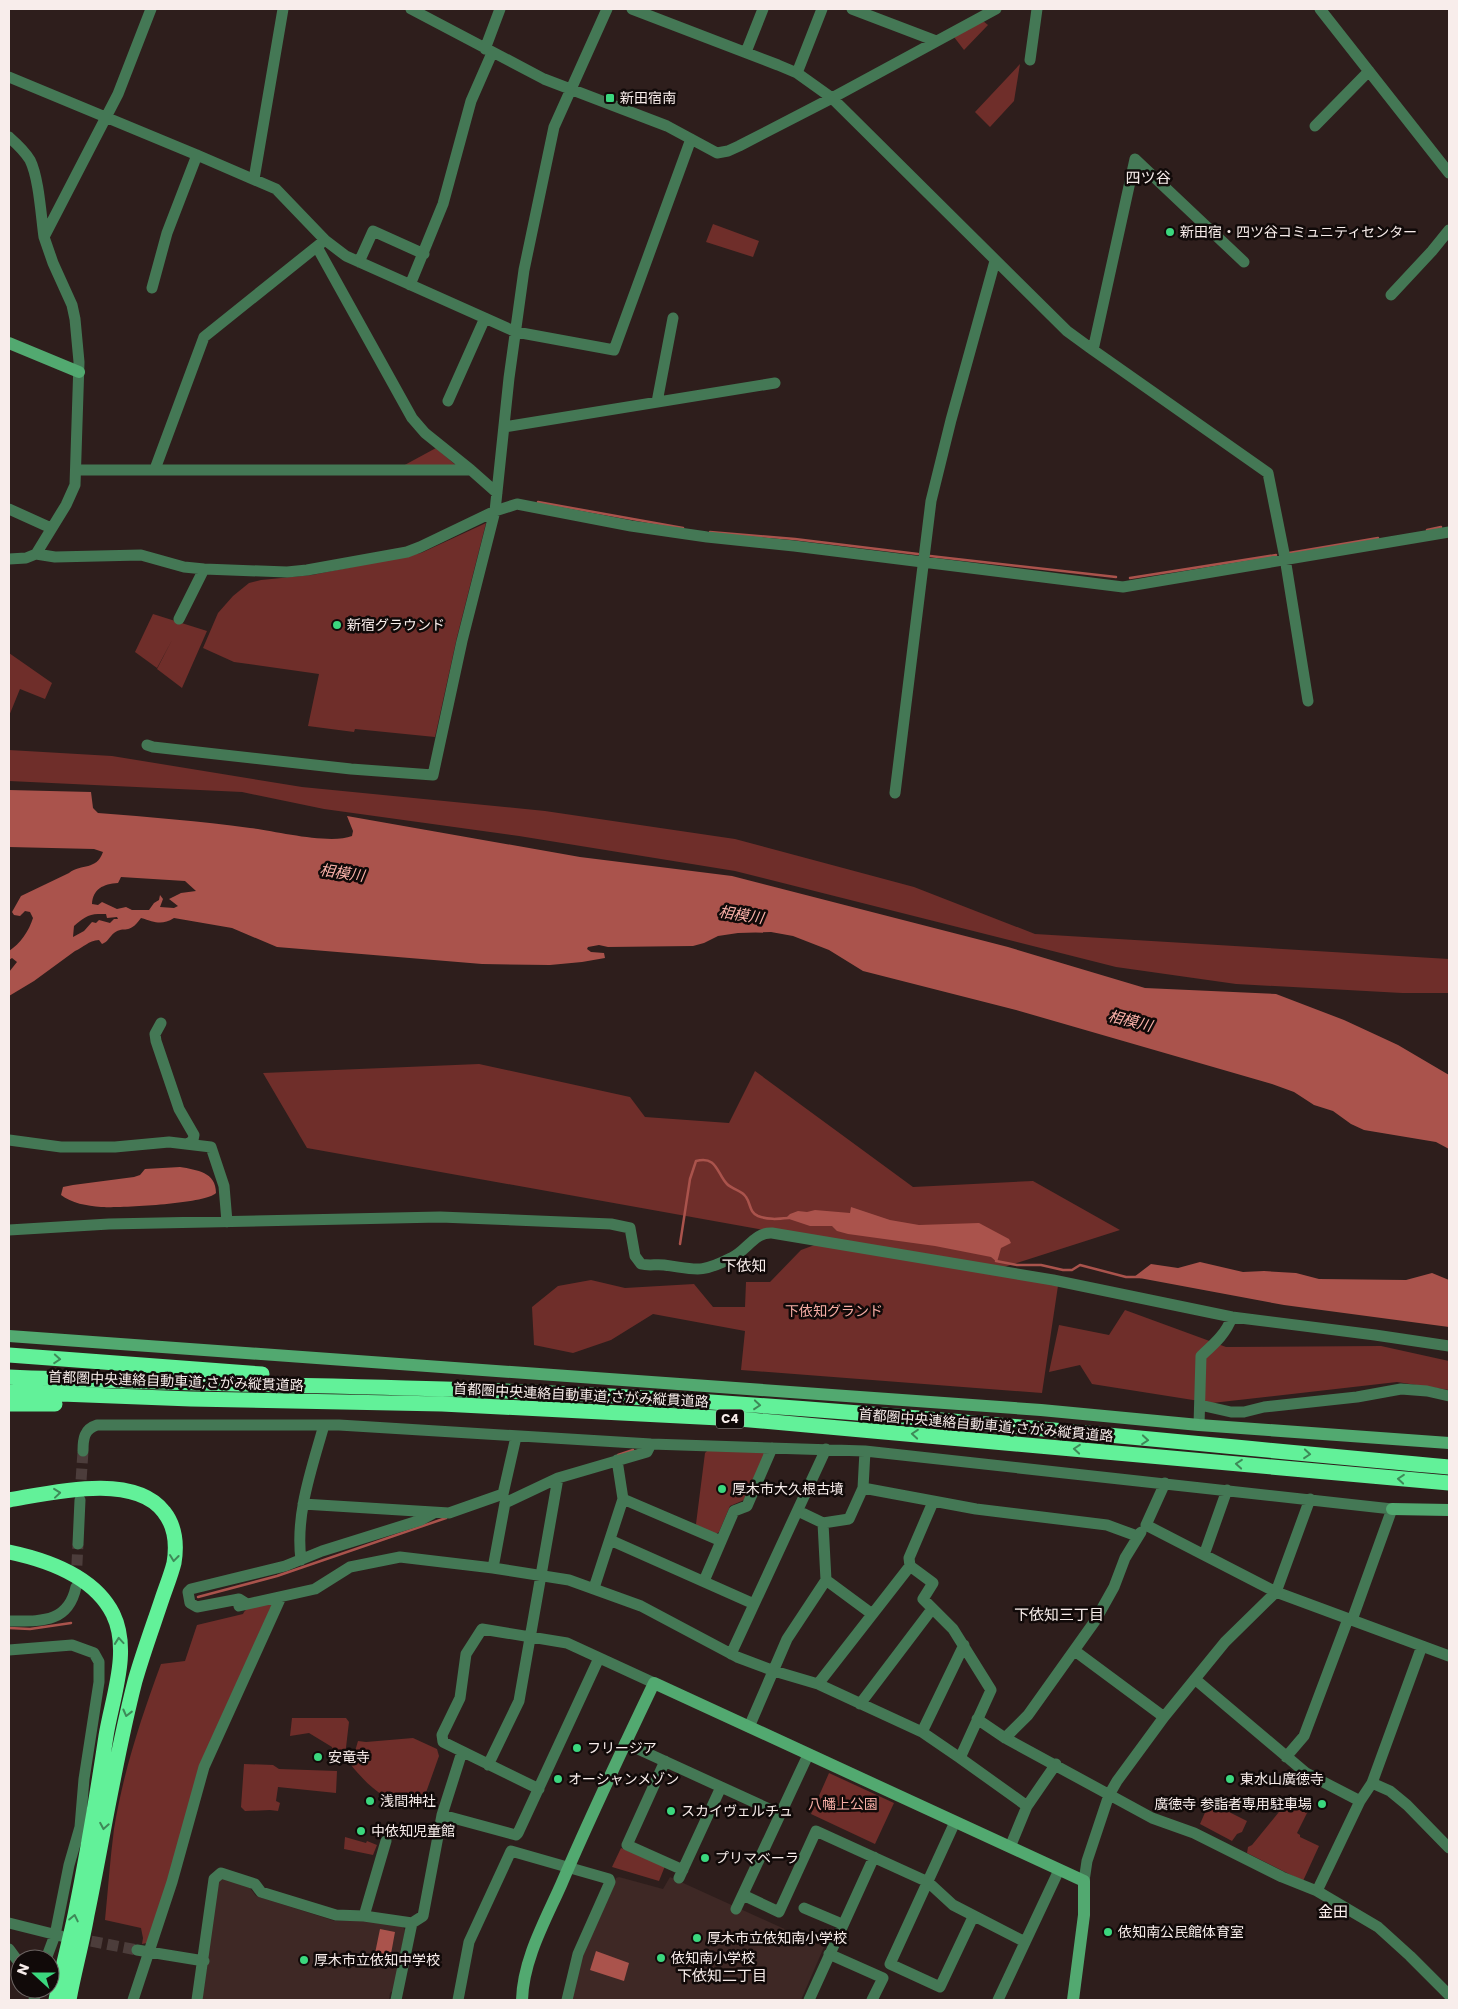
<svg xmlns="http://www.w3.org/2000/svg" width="1458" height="2009" viewBox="0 0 1458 2009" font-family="Poppins,'Noto Sans JP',sans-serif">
<rect width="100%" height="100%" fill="#2e1e1c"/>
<path fill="#3e2825" d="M619,1877L663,1889L670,1877L824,1947L801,2000H572L580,1961L616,1878Z
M223,1878L250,1888L256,1896L335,1921H368L402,1926L405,1930L394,1990L390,1993L389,2000H202L218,1881Z"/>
<path fill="#6f2e2a" d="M983,21L988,25L964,50L954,37Z
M1020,64L1014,101L990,127L975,112Z
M713,224L759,241L753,257L706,242Z
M436,448L459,468L401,467Z
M486,523L457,637L435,737L355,729L354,732L308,726L319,674L234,662L203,648L218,613L233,596L249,583L261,580L312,575L421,553Z
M153,614L207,631L182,688L157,669L172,640L157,668L135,652Z
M9,653L52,683L45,699L20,689L9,716Z
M9,750L112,756L302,787L545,811L735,839L914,887L1035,934L1449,959V993H1402L1236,984L1116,967L735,871L519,836L324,809L242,792L9,781Z
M479,1064L630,1097L645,1117L729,1123L755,1071L913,1187L1033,1181L1120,1230L998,1269L1059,1279L1042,1393L741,1370L745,1331L653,1314L611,1340L573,1353L534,1345L532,1307L558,1286L591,1280L625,1288L694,1284L713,1307H745L746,1282H770L801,1250L820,1243L886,1252L307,1148L263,1073Z
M1125,1310L1226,1347L1381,1346L1449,1361V1390L1397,1382L1212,1403L1092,1384L1080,1365L1049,1372L1059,1325L1109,1335Z
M708,1450L763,1452L765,1454L744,1500L730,1506L719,1532L716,1534L698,1527L696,1524L705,1453Z
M271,1604L272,1607L208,1747L169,1881L147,1943L142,1944L143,1938L141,1928L105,1920C108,1890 110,1859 114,1829C123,1773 141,1718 161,1664L185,1661L197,1625L243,1614C248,1604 260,1605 271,1604Z
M292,1718H346L349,1722L345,1756L334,1758L332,1747L309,1733L290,1736Z
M413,1738L437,1749L439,1756L423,1801L412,1807C383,1799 370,1788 351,1765L358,1741L366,1742Z
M244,1764L273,1765L279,1769L337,1771L336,1793L278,1787L276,1801L280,1803L278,1811L270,1810L245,1811L241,1807Z
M829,1773L894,1803L875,1844L811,1814Z
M1207,1801L1247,1821L1242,1832L1237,1834L1232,1841L1200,1824L1207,1808L1205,1806Z
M1287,1802L1308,1811L1297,1833L1300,1835V1837L1319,1846L1303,1881L1247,1853L1248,1847L1252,1845Z
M345,1837L366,1843L367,1841L377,1845L373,1855L344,1849Z
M621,1848L665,1866L659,1881L612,1867Z"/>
<path fill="#aa534c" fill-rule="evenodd" d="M9,790L91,792L93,808L98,813C149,817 200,821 250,828C275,831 330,845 352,836L353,831L347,816L580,857L732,876L1008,947L1145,988L1276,994L1344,1020L1398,1045L1449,1075V1149L1436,1142L1364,1130L1351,1124L1333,1111L1314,1105L1294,1092L1272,1084L1016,1010L863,971L829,950L793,936L771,932L738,933L718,936L704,943L693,946L608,947L599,945L588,947L587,949L591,952L604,953L605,958L582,962L550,965L482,964L277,947L232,928L174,918C161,926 155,922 141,918C128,936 125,925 114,933C109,937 108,942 102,944L99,940C88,941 84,947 75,951L34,981L9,996V972L17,962L12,958L9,960V951C20,944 29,931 33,918L30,912L25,911L20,916L14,915L12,912L21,896L69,873C82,863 96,871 103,852L94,849L9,847ZM121,877L185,881L196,891L181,893L169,899L178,906L174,908L160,907L163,899L160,895L159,900L154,903L149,910H132L126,907L117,909L102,902L98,905L92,904C93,889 103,884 118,883ZM98,914H106L107,918L117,917L118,919H114L110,923L99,920L96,923L92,922L84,931L73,937L74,926C82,919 88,914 98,914Z
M180,1167C197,1170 216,1172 216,1193C205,1204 120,1208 101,1207C87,1206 71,1203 61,1195L63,1187L73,1185L134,1177L140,1175L145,1169Z
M851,1207L890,1220L919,1225L979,1223L1009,1239L1011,1243L1001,1248L997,1262L991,1257L935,1246L848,1234L837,1231L832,1226H810L786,1218L790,1214L798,1211L807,1212L815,1210L850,1213Z
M1200,1262L1243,1272L1264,1271L1296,1273L1319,1279L1406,1280L1432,1273L1449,1280V1327L1284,1305L1134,1277L1151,1264L1178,1268Z
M380,1929L395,1932L389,1965L373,1963Z
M596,1951L629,1963L624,1981L590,1970Z"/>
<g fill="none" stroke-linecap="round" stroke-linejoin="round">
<path stroke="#aa534c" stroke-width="2.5" d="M538,502L683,528
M1427,530L1441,527
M710,532L795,539L918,554
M1289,553L1378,538
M930,556L1116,577
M1130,578L1276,555
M680,1244L690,1179L696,1161C717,1155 717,1174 727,1184C733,1190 742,1190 746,1197C751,1204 749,1212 758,1216C768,1220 778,1219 789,1218
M996,1261L1017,1265H1041L1063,1270H1072L1080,1265L1126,1277H1141
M618,1455L633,1450
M198,1597L277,1576L446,1518
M9,1628L30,1629L71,1623"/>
<path stroke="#4c3d3b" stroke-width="11" stroke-dasharray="11 5.5" stroke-linecap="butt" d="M80,1496L83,1451
M76,1582L78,1544
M75,1938L137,1950"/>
<path stroke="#447855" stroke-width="11" d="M151,9L118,94L44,237L53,263L72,305L75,319L79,362L75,485L66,505L36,554L55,557L141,555L184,567L204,569L287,572L307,570L407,552L420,547L495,511L517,504L631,526L707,537L794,546L1123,587L1449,532
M411,9L544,79L667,126L717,153L728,151L739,146L832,98L996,9
M632,9L778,65L797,73L832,98L1067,331L1093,350
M852,9L936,41
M1320,9L1449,173
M485,49L500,9
M746,52L763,9
M1030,60L1037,9
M797,73L822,9
M9,77L197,155L276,189L325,240L346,256L516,332L614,350L691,139
M1315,126L1369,71
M9,137C17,144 24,150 30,160C39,178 41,216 44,237
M1135,159L1093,350L1268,473L1285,558L1308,701
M1135,159L1244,262
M254,179L283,9
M317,247L412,418L425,433L471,470
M359,262L373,231L424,254
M410,285L443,204L471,101L492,53
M152,288L167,233L197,155
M1391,295L1432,251L1449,230
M448,401L485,318
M657,402L673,318
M504,427L775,383
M155,469L204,337L325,240
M77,470H471L497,493
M9,509L51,528
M9,559L26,558L36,554
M179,619L204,569
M147,745L153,747L351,769L433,775L462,641L495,511L509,378L524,270L554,127L607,9
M895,793L931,501L951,420L995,261
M161,1023L155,1034L156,1041L179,1109L194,1135L193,1140L188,1144
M9,1140L61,1147H115L169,1142L211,1147L224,1186L227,1222
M9,1230L109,1224L440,1217L611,1224L630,1228L635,1256L641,1264C649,1266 656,1264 664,1265C696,1269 700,1274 731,1258C747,1251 754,1232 772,1233L1053,1280L1232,1317L1375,1335L1449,1346
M1200,1405L1231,1412H1244L1264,1407L1357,1397L1401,1389L1427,1391L1449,1396
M1199,1425L1201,1356C1214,1344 1226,1334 1232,1317
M83,1451C83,1439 84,1429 97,1425H339L651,1444L865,1451L1392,1509L1352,1620
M1165,1483L1146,1525L1276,1592L1449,1656
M863,1488L976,1509L1107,1525L1137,1536
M623,1499L721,1541
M303,1504L449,1513L503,1494L516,1437
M798,1511L823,1523L849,1519L863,1488L865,1451
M610,1540L754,1604
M78,1544L80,1500
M1204,1555L1227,1490
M301,1560C295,1514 312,1468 324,1425
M910,1566L909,1558L933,1502
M493,1568L505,1503L558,1478L647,1452L651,1444
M826,1580L872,1614
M704,1581L734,1511L747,1506L772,1448
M594,1588L623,1499L617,1460
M247,1604L239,1599L197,1607L190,1603L188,1592L191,1589L285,1566L322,1551L421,1520L434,1513
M239,1606L315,1589L350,1567L400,1557L493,1568L569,1580L641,1606L737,1657L774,1671L818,1684L922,1732L960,1758
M9,1621C40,1621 68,1624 76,1587
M9,1650L72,1645L94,1653L99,1662V1682L84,1779L80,1827L69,1865L55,1935L46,1959
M1075,1651L1164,1717
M731,1654L826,1449
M1196,1680L1306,1773L1360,1801
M818,1684L910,1566L933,1583L923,1599L953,1629L991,1690L960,1758L1027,1806
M860,1704L932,1609
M977,1719L1005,1738L1152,1818L1194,1833L1282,1877L1317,1891L1378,1927L1410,1956L1449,1995
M749,1727L787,1639L826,1580L823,1523
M922,1732L964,1645
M1005,1738L1028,1715L1095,1621L1114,1587L1125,1558L1141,1532
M625,1743L780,1814
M1286,1757L1304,1736L1348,1619
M665,1761L627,1845L683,1870
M488,1765L519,1701L558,1478
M1372,1783L1390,1791L1407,1805L1449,1848
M539,1789L443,1742L442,1735L460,1698L466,1654L482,1629L567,1643L654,1683
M442,1815L462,1752
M955,1822L890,1964L940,1987L973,1917
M1010,1847L1027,1806L1056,1764
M679,1878L721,1787
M1084,1881L1087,1861L1109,1795L1117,1781L1164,1717L1225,1642L1276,1592L1310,1499
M1317,1891L1360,1801L1372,1783L1422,1646
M743,1895L779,1912L816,1831L928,1882L953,1905L1025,1942
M804,1908L842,1924
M736,1909L808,1755
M364,1916L386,1841
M9,1923L61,1936
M9,1949L20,1964
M137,1950L204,1961
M829,1954L883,1978L872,2000
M34,2000L36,1989
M133,2000L172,1882L204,1767L281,1597
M197,2000L214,1879L221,1873L255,1884L261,1892L336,1915L364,1916L412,1923
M396,2000L412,1923L423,1916L442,1815L516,1835L518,1833L599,1658
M458,2000L469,1942L511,1851L609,1879L610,1882L578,1954L567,2000
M809,2000L874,1857
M998,2000L1059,1870"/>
<path stroke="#52a970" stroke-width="12" d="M9,343L79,372
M9,1336L1041,1410L1199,1425L1449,1443
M1392,1509L1449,1510
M522,2000C523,1960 545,1921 561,1885C590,1817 622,1750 654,1683L1084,1881V1915L1073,2000"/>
<path stroke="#62f199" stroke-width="15" d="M9,1355L262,1374
M9,1377C221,1386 434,1385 647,1398C915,1414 1182,1443 1449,1467
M9,1392L191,1399L442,1404L739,1419L1449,1483
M9,1404H55
M9,1500C51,1493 134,1472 164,1512C175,1526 177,1545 174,1563C171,1575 166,1587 162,1599C153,1626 143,1653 135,1681C115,1759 103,1837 87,1915C82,1944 74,1972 69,2000
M9,1552C47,1560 94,1576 113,1614C131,1651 112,1698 106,1736C97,1796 87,1856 75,1915C69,1944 61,1972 56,2000"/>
</g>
<defs><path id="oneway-chevron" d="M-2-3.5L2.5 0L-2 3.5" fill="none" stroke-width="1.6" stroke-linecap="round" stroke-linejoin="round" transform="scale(1.25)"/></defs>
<g stroke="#3e8958">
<use href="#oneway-chevron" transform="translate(57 1359) rotate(4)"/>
<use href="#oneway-chevron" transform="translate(757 1405) rotate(5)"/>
<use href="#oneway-chevron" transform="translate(915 1434) rotate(-175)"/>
<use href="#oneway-chevron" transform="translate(1145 1440) rotate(5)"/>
<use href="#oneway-chevron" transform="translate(1077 1449) rotate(-175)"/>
<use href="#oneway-chevron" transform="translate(1307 1454) rotate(5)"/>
<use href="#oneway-chevron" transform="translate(1239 1464) rotate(-175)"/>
<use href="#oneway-chevron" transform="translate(1401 1479) rotate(-175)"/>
<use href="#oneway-chevron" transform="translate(57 1493) rotate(-6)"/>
<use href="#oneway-chevron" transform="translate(174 1558) rotate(97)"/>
<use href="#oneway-chevron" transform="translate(119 1641) rotate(-95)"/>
<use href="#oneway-chevron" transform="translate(127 1713) rotate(104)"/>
<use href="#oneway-chevron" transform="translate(104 1826) rotate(100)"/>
<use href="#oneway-chevron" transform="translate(74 1918) rotate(-78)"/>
</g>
<g fill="#3bd77e" stroke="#110a09" stroke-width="2">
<rect x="605" y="93" width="10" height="10" rx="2.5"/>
<circle cx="1170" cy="232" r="5"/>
<circle cx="337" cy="625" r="5"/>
<circle cx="722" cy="1489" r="5"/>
<circle cx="577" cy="1748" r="5"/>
<circle cx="318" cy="1757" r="5"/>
<circle cx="558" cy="1779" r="5"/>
<circle cx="1230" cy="1779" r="5"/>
<circle cx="370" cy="1801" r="5"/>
<circle cx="1322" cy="1804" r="5"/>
<circle cx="671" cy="1811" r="5"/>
<circle cx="361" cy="1831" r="5"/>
<circle cx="705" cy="1858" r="5"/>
<circle cx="1108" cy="1932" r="5"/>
<circle cx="697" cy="1938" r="5"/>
<circle cx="661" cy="1958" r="5"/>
<circle cx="304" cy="1960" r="5"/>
</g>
<g text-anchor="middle" stroke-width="5" stroke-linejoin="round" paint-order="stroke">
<rect fill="#110a09" stroke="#b3a9a7" stroke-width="1" x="716" y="1409.5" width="28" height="19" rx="4"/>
<g font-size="12" font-weight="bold" fill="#f8edeb">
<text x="730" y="1423">C4</text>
</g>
<g font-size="14" fill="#f8edeb" stroke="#110a09" text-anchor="start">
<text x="620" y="103">新田宿南</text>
<text x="1180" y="237">新田宿・四ツ谷コミュニティセンター</text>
<text x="347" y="630">新宿グラウンド</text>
<text x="732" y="1494">厚木市大久根古墳</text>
<text x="587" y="1753">フリージア</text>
<text x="328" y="1762">安竜寺</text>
<text x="568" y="1784">オーシャンメゾン</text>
<text x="1240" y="1784">東水山廣徳寺</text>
<text x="380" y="1806">浅間神社</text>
<text x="1312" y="1809" text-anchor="end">廣徳寺 参詣者専用駐車場</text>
<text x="681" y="1816">スカイヴェルチュ</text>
<text x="371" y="1836">中依知児童館</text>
<text x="715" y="1863">プリマベーラ</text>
<text x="1118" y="1937">依知南公民館体育室</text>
<text x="707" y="1943">厚木市立依知南小学校</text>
<text x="671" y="1963">依知南小学校</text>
<text x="314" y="1965">厚木市立依知中学校</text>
</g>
<g font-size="14" fill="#f6ada5" stroke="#110a09">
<text x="834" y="1316">下依知グランド</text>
<text x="843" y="1809">八幡上公園</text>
</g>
<g font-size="14" fill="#f8edeb" stroke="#110a09">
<text transform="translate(176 1381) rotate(2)" y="5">首都圏中央連絡自動車道;さがみ縦貫道路</text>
<text transform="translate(581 1395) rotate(3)" y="5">首都圏中央連絡自動車道;さがみ縦貫道路</text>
<text transform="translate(986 1425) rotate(5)" y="5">首都圏中央連絡自動車道;さがみ縦貫道路</text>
</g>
<g font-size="15" fill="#f8edeb" stroke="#110a09">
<text x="1148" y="183">四ツ谷</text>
<text x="744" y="1271">下依知</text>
<text x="1059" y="1620">下依知三丁目</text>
<text x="1333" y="1917">金田</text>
<text x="722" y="1981">下依知二丁目</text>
</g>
<g font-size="15" font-style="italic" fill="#fab1a9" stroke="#110a09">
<text transform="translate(342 873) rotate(8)" y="5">相模川</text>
<text transform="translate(741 915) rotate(9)" y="5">相模川</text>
<text transform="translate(1130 1021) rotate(14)" y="5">相模川</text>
</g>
</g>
<rect width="1458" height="2009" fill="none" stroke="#f8edeb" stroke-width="20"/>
<g transform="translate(35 1974) rotate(291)"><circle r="24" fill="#110a09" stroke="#6d6563"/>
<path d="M0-4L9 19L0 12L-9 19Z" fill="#3bd77e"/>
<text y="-8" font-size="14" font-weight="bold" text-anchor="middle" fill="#f8edeb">N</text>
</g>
</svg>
